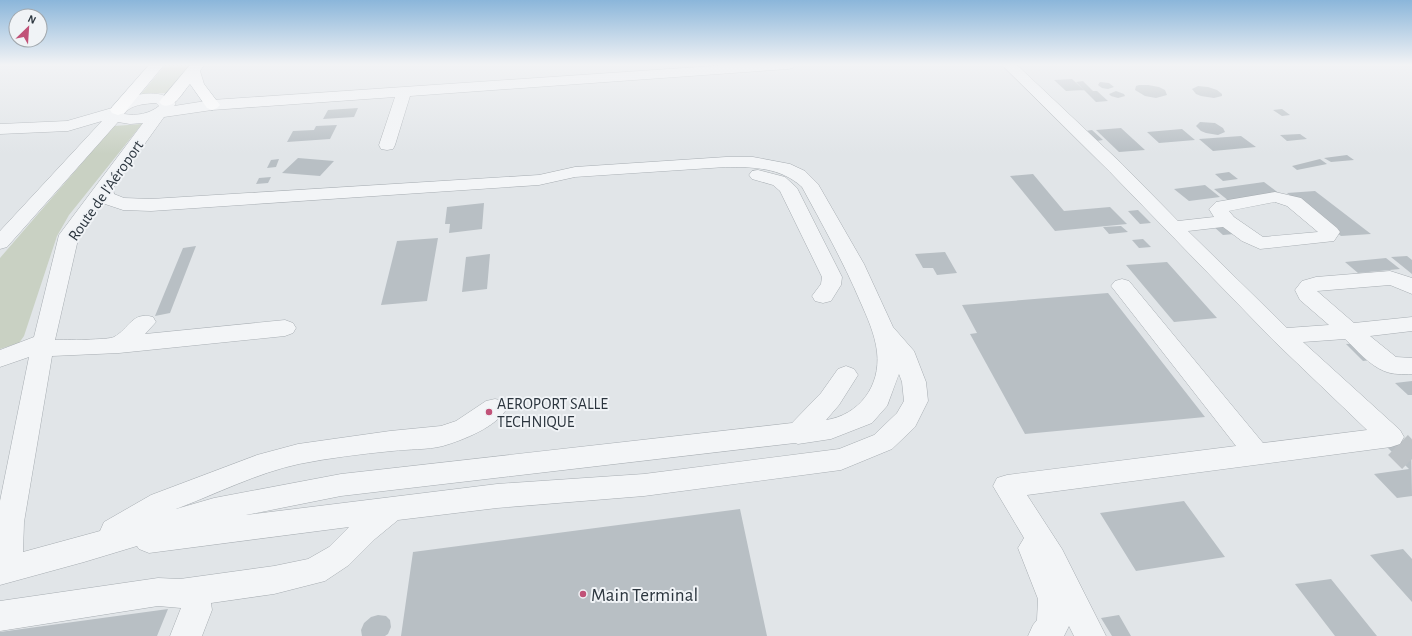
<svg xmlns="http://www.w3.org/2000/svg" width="1412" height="636" viewBox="0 0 1412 636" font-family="'Alegreya Sans',sans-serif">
<rect width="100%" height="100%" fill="#e1e5e8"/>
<path fill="#c9d1c3" d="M165,65H190L168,93L141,94Z
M142,124L69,215L57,236L24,336L19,343L0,349V258L114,126Z"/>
<path fill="#b8bfc4" d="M1072,79L1084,90L1066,91L1054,80Z
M1083,81L1093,91H1097L1108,101L1096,102L1076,82Z
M1100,82L1109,83L1114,87L1108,89L1102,88L1098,85Z
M1139,85H1148L1159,87L1165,90L1167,95L1156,98L1145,96L1135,90L1136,86Z
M1198,86L1208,87L1217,90L1222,94V96L1214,98L1201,96L1196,94L1192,89Z
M1116,91L1124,94L1125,96L1118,98L1111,96L1109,94Z
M358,108L354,117L323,119L328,110Z
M1282,109L1290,115L1282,116L1273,110Z
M1200,122L1215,123L1223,128L1225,132L1218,135L1206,133L1201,131L1196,126Z
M337,125L330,139L287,142L293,131L314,130L316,126Z
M1121,128L1145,150L1119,152L1096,130Z
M1182,129L1195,140L1159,143L1147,132Z
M1092,130L1103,140L1090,142L1079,132Z
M1300,134L1307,139L1287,141L1280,135Z
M1241,136L1256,147L1213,151L1199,139Z
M1347,155L1354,160L1331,162L1324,158Z
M298,158L334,161L320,176L282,173Z
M279,159L276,167L267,168L271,160Z
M1320,159L1327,164L1297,170L1292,166Z
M1229,172L1238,179L1223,181L1215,174Z
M1033,174L1064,211L1110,207L1127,224L1055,231L1010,176Z
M271,177L268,183L256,184L259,178Z
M1264,182L1280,194L1229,201L1214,189Z
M1205,185L1220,197L1189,201L1174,189Z
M1315,191L1371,234L1341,236L1287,193Z
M484,203L482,229L449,233L450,224H445L447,207Z
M1138,210L1151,223L1140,224L1128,211Z
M1223,225L1234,234L1223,235L1213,226Z
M1121,226L1128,232L1109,234L1103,227Z
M438,238L427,301L381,305L397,241Z
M1143,239L1151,247L1139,248L1132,240Z
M196,246L170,313L155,316L183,248Z
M945,252L957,273L937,275L933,268H923L915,254Z
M490,254L487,289L462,292L466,257Z
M1407,256L1412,260V274L1391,257Z
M1386,258L1400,269L1358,273L1345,262Z
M1167,262L1217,318L1174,322L1126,265Z
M1108,293L1205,417L1025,434L970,334L977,333L962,305Z
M1361,343L1378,359L1363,361L1346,344Z
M1412,381V395H1408L1395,383Z
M1411,443L1412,496L1397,498L1374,474L1409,469L1386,446Z
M1184,501L1225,557L1136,571L1100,513Z
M740,509L767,636H401L413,552Z
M1403,549L1412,559V602L1370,555Z
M1331,579L1377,636H1335L1295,584Z
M168,609L157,636H0V632Z
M378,615L386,616L390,620L391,627L388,634L385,636H362L361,630L364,623L371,617Z
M1119,615L1131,636H1112L1101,618Z"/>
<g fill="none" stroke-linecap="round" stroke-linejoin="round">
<path stroke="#bdc2c6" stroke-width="28" stroke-dasharray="28 14" stroke-linecap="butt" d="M1398,445L1412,459"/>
<defs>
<path id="minor" d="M728,65H795L793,68L788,69L410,96L395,145L393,149L387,150L381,149L379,145L395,97L212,110L164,117L113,188L114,194L124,198L151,199L539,175L575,167L726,157H753L790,164L805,171L818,184L864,264L893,327L914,351L926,382L928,401L915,427L892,449L841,470L644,496L497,508L398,520L375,539L349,565L325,581L274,594L211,603L212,610L202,636H170L181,608L158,606L0,631V601L158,578L180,579L274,566L308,559L329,547L349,527L149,553L139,549L137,546L84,562L0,585V501L29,357L0,367V350L34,337L59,235L143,123L130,124L118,122L7,247L0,249V231L102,121L68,131L0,134V124L67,121L112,108C125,94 163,86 176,104L174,106L212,100ZM156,103L159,106C149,114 137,116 124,114C131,104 145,104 156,103ZM726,167C753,167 780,167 802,187C822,224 843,261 860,301C867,317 875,334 877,352C881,386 859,415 826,420L839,405L858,375L854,369L846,366L838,369L821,393L792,423L341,474L214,498L176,509C216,494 257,473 299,464C329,458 361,454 392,451C409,449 427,450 443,446C463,440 497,427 507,408L504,401L495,399L486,401L456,421L441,426L390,431L298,444L257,455L151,495L104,522L100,531L23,552L24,522L52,356L119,353L285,336L293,333L296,328L293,323L285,320L145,334L156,322L153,317C132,311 129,329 114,337C109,340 64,340 55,340L79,235L102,203L123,210L151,211L539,185L575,177ZM899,374L902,382L904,401L897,413L874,435L839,449L644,474L497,484L246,515L341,496L795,443L798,444L831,439L872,423L887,406Z
M1002,65H1017L1122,164L1178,221L1214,217L1209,209L1216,202L1275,192L1301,198L1337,228L1340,232L1334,241L1260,249L1242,241L1223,227L1188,231L1287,328L1329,325L1300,300L1295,290L1302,281L1316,277L1390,271L1412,278V294L1390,285L1317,291L1354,323L1412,317V331L1370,336L1396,357L1412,358V374C1403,374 1393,375 1384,371C1369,365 1357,350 1345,339L1303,342L1400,430L1404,437L1400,444L1391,447L1027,495L1062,549L1106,636H1074L1069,626L1064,636H1028L1033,625L1037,620L1038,599L1018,548L1024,538L993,486L997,478L1007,475L1236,446L1115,291L1111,286L1115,281L1122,279L1129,281L1263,443L1367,430L1274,341L1110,172ZM1275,202L1287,206L1318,232L1263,237L1234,217L1229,211Z
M758,170L785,177L797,188L842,277L841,285L831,301L823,303L815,301L812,296L821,284L822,277L780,191L773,185L752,179L749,175L752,171Z"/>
<path id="highway" d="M149,65H164L124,113L118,115L112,113L110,110L112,107Z
M190,65H204L200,71L204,84L220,105L217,108L212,110L207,108L190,84C182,93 175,109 162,105L159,102Z"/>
</defs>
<use href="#minor" stroke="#a7adb2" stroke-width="1"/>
<use href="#highway" stroke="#89959d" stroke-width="1"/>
<use href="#minor" fill="#f3f5f7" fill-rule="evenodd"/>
<use href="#highway" fill="#fff" fill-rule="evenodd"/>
</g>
<linearGradient id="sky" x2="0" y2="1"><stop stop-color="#8bb6da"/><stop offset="0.42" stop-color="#f2f3f5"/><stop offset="1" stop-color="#f2f3f5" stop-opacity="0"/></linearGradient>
<rect width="1412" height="154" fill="url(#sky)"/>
<g fill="#c15278" stroke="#f0f3f6" stroke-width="1.5">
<circle cx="489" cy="412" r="4"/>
<circle cx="583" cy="594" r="4"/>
</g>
<g text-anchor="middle" stroke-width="4" stroke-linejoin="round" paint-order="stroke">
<g font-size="16" fill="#2b353e" stroke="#f0f3f6">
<text transform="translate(105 190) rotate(-55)" y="6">Route de l'Aéroport</text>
</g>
<g font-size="16" fill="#2b353e" stroke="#f0f3f6" text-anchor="start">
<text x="497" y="409">AEROPORT SALLE<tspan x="497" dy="18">TECHNIQUE</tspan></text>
</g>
<g font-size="19" fill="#2b353e" stroke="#f0f3f6" text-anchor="start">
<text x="591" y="601">Main Terminal</text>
</g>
</g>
<g transform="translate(28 28) rotate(25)"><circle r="19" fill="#f0f3f6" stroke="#a1a7ac"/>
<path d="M0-3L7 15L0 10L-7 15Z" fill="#c15278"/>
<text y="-6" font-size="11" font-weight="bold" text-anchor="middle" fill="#2b353e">N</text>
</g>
</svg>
